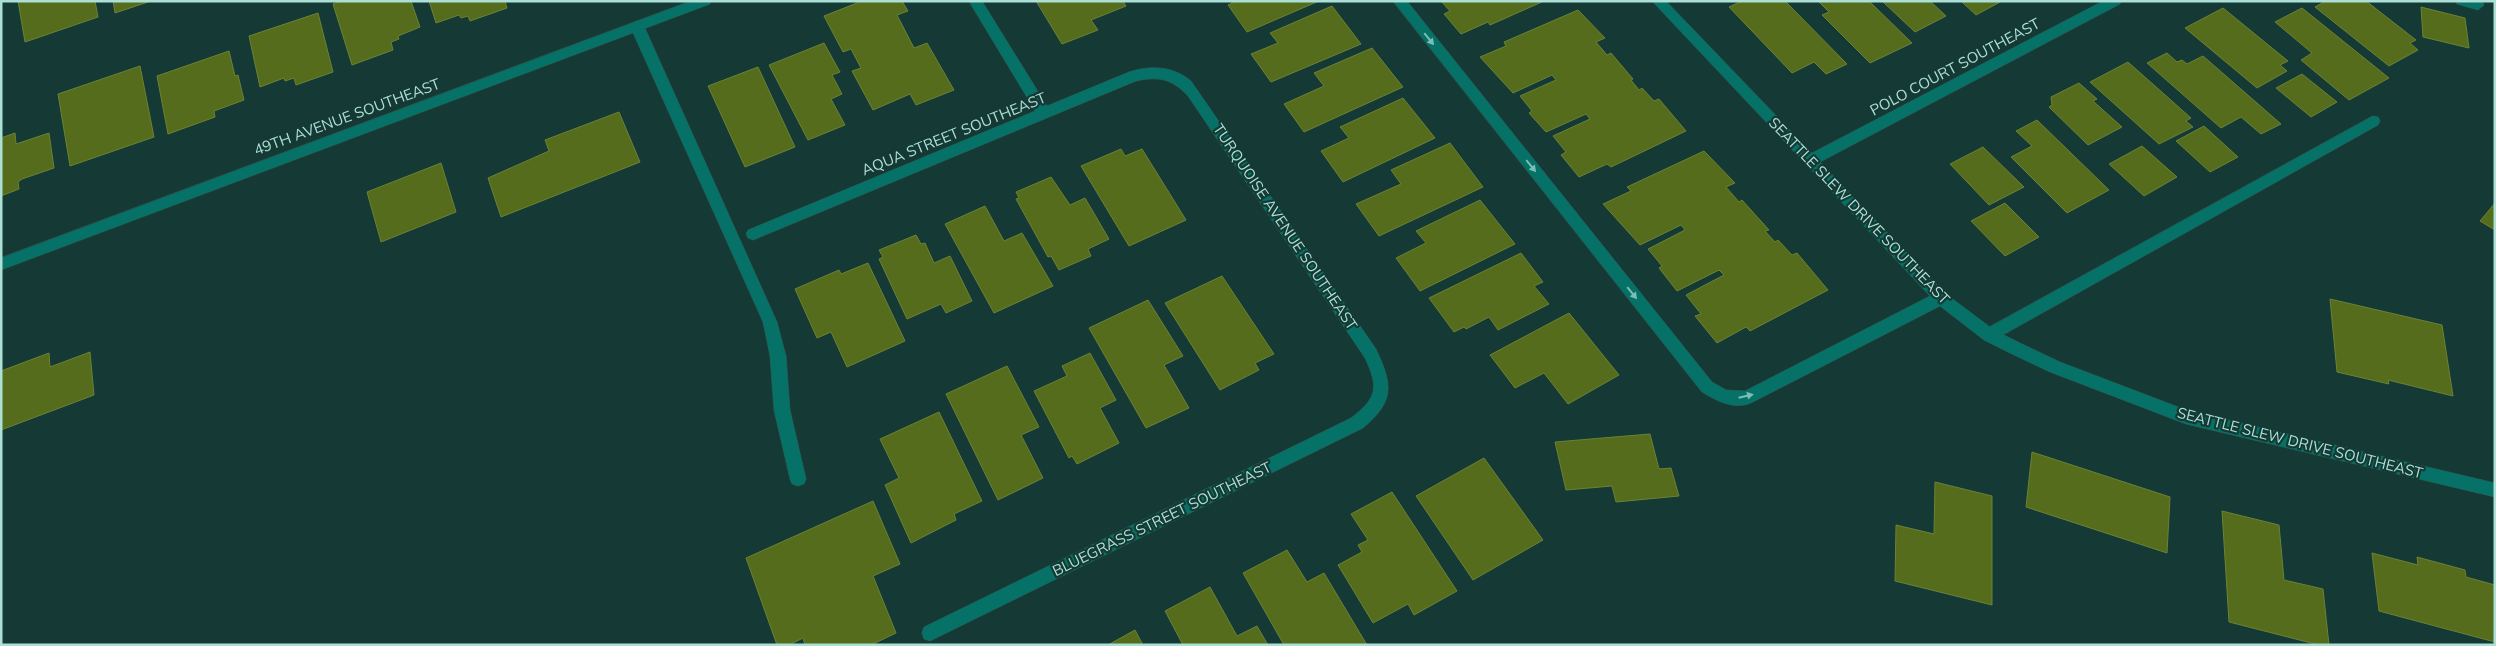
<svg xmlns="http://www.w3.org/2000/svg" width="2496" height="646" viewBox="0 0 2496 646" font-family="Mulish,sans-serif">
<rect width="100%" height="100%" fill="#153a35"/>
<path fill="#556c1c" stroke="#6b8235" d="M18,1H95L98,17L25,42Z
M113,1H151L115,13Z
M341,1H411L420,27L398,36L399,39L391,42L393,50L352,65L333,4Z
M429,1H505L507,8L470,21L468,16L461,18L459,15L436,23Z
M862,1H902L908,11L897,15L914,48L927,43L954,90L916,105L910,94L873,110L852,71L861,68L851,49L843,52L824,16Z
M1036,1H1123L1126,6L1091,20L1098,30L1062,44Z
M1237,1H1319L1247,32L1228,5Z
M1441,1H1544L1490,25L1488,22L1461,34L1444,14L1450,11Z
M1742,1H1785L1847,64L1826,74L1814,62L1792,73L1729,7Z
M1818,1H1869L1912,43L1870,63L1822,15L1829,12Z
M1882,1H1930L1946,16L1915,32Z
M1961,1H2002L1976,15Z
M2326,1H2366L2416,40L2410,43L2418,50L2389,66L2315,7Z
M1332,6L1361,44L1271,82L1251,54L1278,43L1270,33Z
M2421,7L2465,18L2469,48L2423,37Z
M2223,8L2288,61L2280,65L2287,71L2257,88L2185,28Z
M2302,8L2389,78L2349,100L2301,60L2312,53L2275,22Z
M1578,10L1605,38L1596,42L1607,55L1611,53L1633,79L1631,80L1639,90L1642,88L1654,101L1659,99L1686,131L1611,167L1607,164L1579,177L1561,155L1566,152L1553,136L1590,119L1586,114L1546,132L1529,113L1532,111L1520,96L1556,80L1552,75L1513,93L1480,57L1506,46L1504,42Z
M318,13L333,72L296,85L294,78L285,81L284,78L260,87L249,36Z
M824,43L840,72L832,75L842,94L831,99L845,125L808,140L769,65Z
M1372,48L1403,87L1304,132L1284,104L1324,86L1314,73Z
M229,51L235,76L238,75L244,100L214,111L215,117L168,134L157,76Z
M2167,53L2177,62L2182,60L2187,64L2203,56L2281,124L2261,134L2241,117L2221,128L2147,63Z
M2128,62L2191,118L2186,121L2193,127L2159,144L2090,82Z
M140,66L154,137L70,166L58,94Z
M758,67L795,147L745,167L708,86Z
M2302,74L2337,102L2311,117L2276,88Z
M2079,83L2097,99L2093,101L2122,127L2088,145L2049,107L2052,105L2051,97Z
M1403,98L1435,138L1343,182L1321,151L1349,138L1340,127Z
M619,112L640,162L501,217L488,178L549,151L545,140Z
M2037,120L2109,190L2067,213L2011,157L2032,146L2016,131Z
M2204,126L2238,157L2210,172L2176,141Z
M15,133L16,144L49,133L54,168L22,179L18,182L19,189L1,196V138Z
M1450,143L1483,187L1379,236L1356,204L1401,184L1391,170Z
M2142,146L2177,177L2144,196L2109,164Z
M1983,147L2024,187L1989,205L1950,164Z
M1121,149L1125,156L1142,149L1186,220L1129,246L1081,166Z
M1704,151L1735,183L1726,187L1739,202L1742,200L1769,230L1765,231L1775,242L1778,240L1792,255L1797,253L1828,290L1750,331L1746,327L1717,343L1695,316L1701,314L1686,295L1724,275L1719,270L1677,291L1659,268L1662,266L1648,249L1685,230L1681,225L1640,245L1603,204L1631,191L1627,187Z
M441,163L456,212L381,242L367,192Z
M1051,177L1070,205L1085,198L1109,239L1088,249L1091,256L1059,270L1051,256L1048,257L1016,199L1019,198L1016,192Z
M1480,200L1515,244L1420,291L1396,258L1426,243L1416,231Z
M2005,203L2039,237L2005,256L1971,221Z
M2495,203V230L2480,221Z
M985,206L1004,241L1022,233L1053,286L994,313L945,224Z
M916,235L921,244L925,243L934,263L950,256L972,301L946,313L941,304L907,319L879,259L883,257L879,250Z
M1521,253L1543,282L1534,286L1549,304L1498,330L1489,317L1466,329L1464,327L1454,332L1429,298Z
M868,263L905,341L847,367L831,332L817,338L795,289L839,270L841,274Z
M1222,276L1274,354L1255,363L1259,370L1220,390L1165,303Z
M2330,299L2442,325L2453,396L2388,380L2389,384L2337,372Z
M1148,300L1183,356L1164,365L1189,408L1146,428L1089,328Z
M1569,313L1619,375L1568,404L1544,373L1515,388L1490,355Z
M90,352L94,395L1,430V371L49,353L50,367Z
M1090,353L1116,400L1100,408L1119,443L1077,464L1072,456L1069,458L1034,391L1067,376L1062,366Z
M1007,366L1039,427L1021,435L1043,478L998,500L946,394Z
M939,412L982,501L954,514L956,520L911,543L885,485L899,478L880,439Z
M1650,434L1659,469L1671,468L1679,496L1616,502L1612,486L1566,490L1555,442Z
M2032,452L2170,497L2167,553L2026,507Z
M1484,458L1543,540L1473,580L1416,496Z
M1935,482L1992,496V605L1895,581L1896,525L1934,534Z
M1392,492L1457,591L1414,615L1408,604L1373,623L1338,565L1362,552L1358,545L1368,540L1351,514Z
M873,501L900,564L873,576L896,633L871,645H805L803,638L789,645H777L746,558Z
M2222,511L2279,525L2284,580L2323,589L2329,645H2319L2229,622Z
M1287,550L1307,582L1324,573L1367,645H1284L1243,573Z
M2372,553L2418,565L2417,557L2465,570L2466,577L2495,585V642L2379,611Z
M1210,587L1237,636L1257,626L1268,645H1183L1165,611Z
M1135,630L1143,645H1108Z"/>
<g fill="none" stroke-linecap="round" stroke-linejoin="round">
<defs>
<path id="lane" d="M2456,1H2482L2484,5L2478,10L2457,4Z
M637,21L644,26L777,322L786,356L790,410L806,479L804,484L798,486L792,484L790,479L774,410L770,356L763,322L630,26Z
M2373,116L2378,117L2380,121L2378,125L1994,340L1989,342L1984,340L1981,335L1984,330Z"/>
<path id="street" d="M691,1H711L710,4L1,270V258Z
M969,1H982L1047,106L1129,72C1151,65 1173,66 1191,81L1376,349C1393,385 1395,401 1363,428L930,641L924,639L922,633L924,627L1351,418C1377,398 1379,388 1365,358L1188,96C1172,79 1159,76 1136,81L758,238L753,240L748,238L746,234L748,230L1035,111Z
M1393,1H1407L1712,382L1726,390L1745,391L1930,296L1652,1H1666L1812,153L2103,1H2121L2120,4L1820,162L1946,294L1994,330L2020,343L2060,362L2186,410L2495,483V497L2186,424L2050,372L2010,353L1984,340L1940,306L1751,403C1733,410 1717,401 1702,392Z"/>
</defs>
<use href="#lane" stroke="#305651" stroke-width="1"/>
<use href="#street" stroke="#305651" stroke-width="1"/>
<use href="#lane" fill="#067167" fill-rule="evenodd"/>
<use href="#street" fill="#067167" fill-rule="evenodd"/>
</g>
<defs><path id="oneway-solid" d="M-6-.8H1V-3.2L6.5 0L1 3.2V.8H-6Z" transform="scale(1.25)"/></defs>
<g fill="#7abeb5">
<use href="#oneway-solid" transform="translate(1429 39) rotate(51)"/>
<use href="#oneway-solid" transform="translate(1531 166) rotate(51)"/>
<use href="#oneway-solid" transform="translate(1632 293) rotate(51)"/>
<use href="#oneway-solid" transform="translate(1746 396) rotate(-13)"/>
</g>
<g text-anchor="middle" stroke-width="4.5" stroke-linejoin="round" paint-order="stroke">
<g font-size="15" fill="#acdfd6" stroke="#153a35">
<text transform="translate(1955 67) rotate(-28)" y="5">POLO COURT SOUTHEAST</text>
<text transform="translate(347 117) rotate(-20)" y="5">49TH AVENUE SOUTHEAST</text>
<text transform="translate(954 134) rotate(-22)" y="5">AQUA STREET SOUTHEAST</text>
<text transform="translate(1859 211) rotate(46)" y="5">SEATTLE SLEW DRIVE SOUTHEAST</text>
<text transform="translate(1285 227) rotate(56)" y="5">TURQUOISE AVENUE SOUTHEAST</text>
<text transform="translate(2300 443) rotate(14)" y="5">SEATTLE SLEW DRIVE SOUTHEAST</text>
<text transform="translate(1162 519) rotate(-26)" y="5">BLUEGRASS STREET SOUTHEAST</text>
</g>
</g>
<rect width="2496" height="646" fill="none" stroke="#acdfd6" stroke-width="5"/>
</svg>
